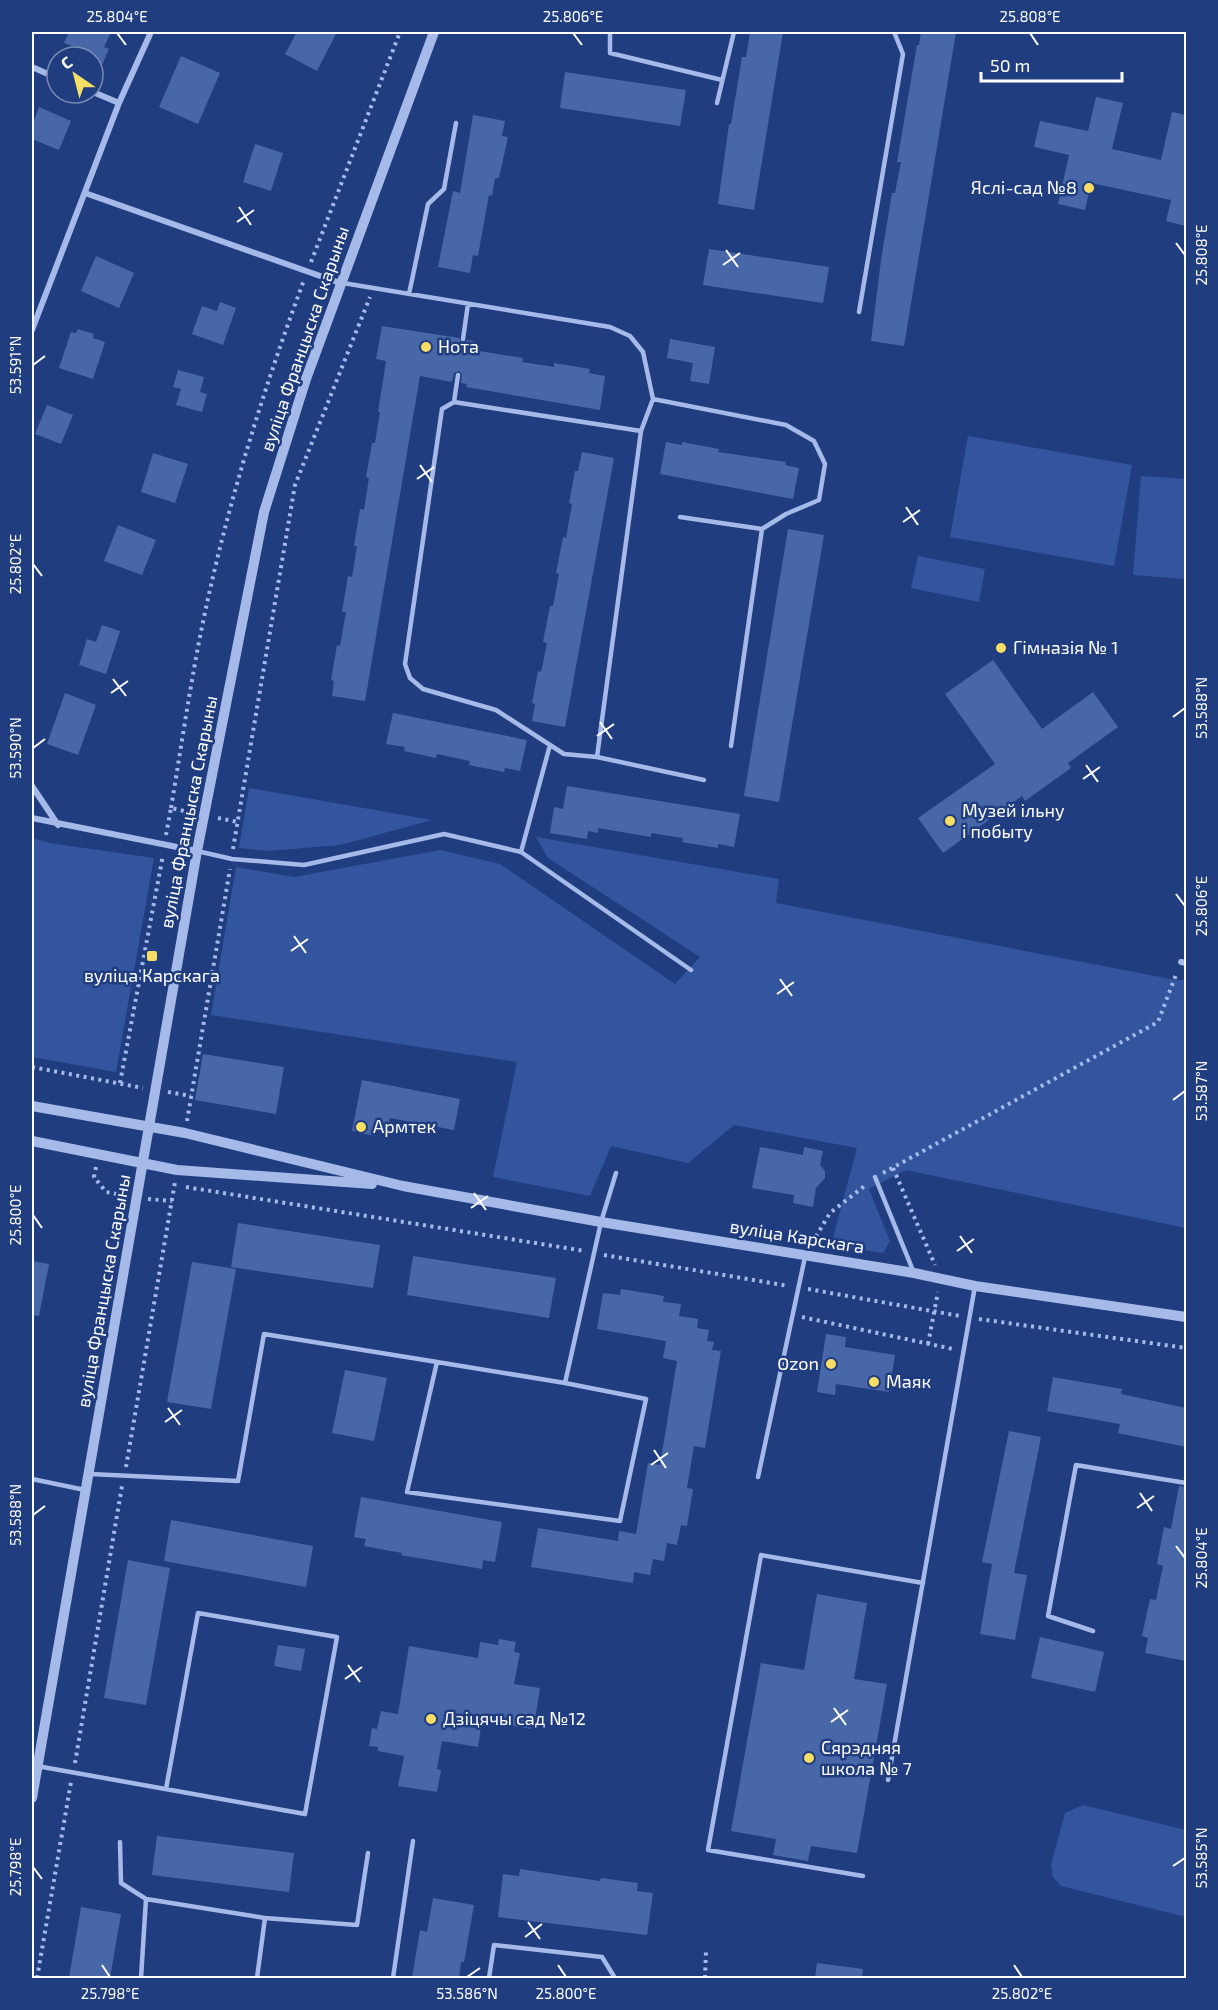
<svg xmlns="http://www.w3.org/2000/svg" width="1218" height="2010" viewBox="0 0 1218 2010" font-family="'Exo 2',sans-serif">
<rect width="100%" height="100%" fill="#203d80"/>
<path fill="#33559e" d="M968,436L1132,465L1114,566L950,537Z
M1141,476L1186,479L1185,579L1133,575Z
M918,556L985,569L979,602L911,588Z
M249,788L432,820L340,845L268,851L239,848Z
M536,837L779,879L776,903L1176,980H1186V1228L906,1170L869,1189L890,1241L883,1253L831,1245L857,1148L734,1125L688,1163L611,1146L590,1196L493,1177L517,1062L211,1015L236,867L294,877L440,850L500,864L675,984L700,957L548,858Z
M32,838L49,843L154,858L116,1072L32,1057Z
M1083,1805L1186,1830V1917L1061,1886L1053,1877L1051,1865L1065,1813Z"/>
<path fill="#4867a9" d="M69,32H111L104,47L109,49L102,65L93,61V57L82,56L85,51L64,43Z
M297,32H337L317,71L285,54Z
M750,32H783L754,210L718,204L729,124H731L742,57H746Z
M921,32H956L904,346L871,341L881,260L892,193H895L901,162H897L917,45H919Z
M181,56L220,73L198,124L159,107Z
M565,72L686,90L680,126L560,108Z
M1096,97L1123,103L1112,149L1161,160L1172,112L1186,115V226L1166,221L1171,200L1091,183L1085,210L1058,204L1069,155L1034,147L1040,121L1088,131Z
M39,107L71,121L59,150L32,139V126Z
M473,115L505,121L502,136L508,137L499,178H495L492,196L489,195L478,256L473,255L470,273L438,267L453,191L460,193Z
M255,144L283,153L271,191L243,182Z
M709,249L829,267L823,303L703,285Z
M96,256L134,273L119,308L81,291Z
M220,302L236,308L223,345L192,334L202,306L217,311Z
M382,326L459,338L462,343L467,340L474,341L473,350L523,358L522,362L554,367V363L590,369L589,373L605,376L600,410L466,387L467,384L461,383L462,374L459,371L454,373L452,382L420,376L365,701L332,696L334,681L331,680L337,645L340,646L346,612H342L348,576L352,577L357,546H354L360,509L364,510L369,478L366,477L372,443H375L380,412H378L386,361L376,359Z
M78,329L94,334L93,338L105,342L93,379L59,368L71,332L76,333Z
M670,339L715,347L709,384L690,381L693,363L667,358Z
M178,370L204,377L200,392L207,394L202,412L176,405L181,389L173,387Z
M47,405L73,415L61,444L35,434Z
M666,442L682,445V442L719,449L718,452L786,462L785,465L799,468L793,499L660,474Z
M582,452L614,458L565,727L532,721L535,704L532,703L538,671L541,672L547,643L543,642L550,606H553L559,574L556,573L563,537L566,538L572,504L569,503L575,471H578Z
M153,453L188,464L175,503L141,492Z
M118,525L156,540L142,575L104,561Z
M788,529L824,535L779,802L744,796Z
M102,625L120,631L106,674L79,665L87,639L96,642Z
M993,660L1042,729L1093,692L1118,727L1068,763L1071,768L1025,801L1022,796L943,853L918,818L995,764L945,694Z
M65,693L96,705L78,755L47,744Z
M393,713L527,740L520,771L505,768L504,772L469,765L470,761L437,754L436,758L404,751L405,747L386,744Z
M567,786L740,814L734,847L718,844V848L682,842L683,838L651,833V837L598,828V833L588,831L587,839L550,833L554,807L563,809Z
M203,1054L284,1067L276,1114L195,1100Z
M362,1080L460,1099L454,1130L390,1118L387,1133L376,1131L375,1136L352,1131Z
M760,1147L803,1155L804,1147L823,1151L820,1165L825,1171V1178L816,1188L813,1207L793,1203L794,1195L752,1188Z
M238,1223L380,1245L373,1288L231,1267Z
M413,1256L556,1278L549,1318L407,1295Z
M32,1261L49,1264L39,1316L32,1315Z
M192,1262L236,1269L211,1409L167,1402Z
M621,1289L664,1296L663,1302L681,1304L679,1316L698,1319L697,1328L709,1330L707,1341L714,1342L712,1350L721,1351L705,1448L694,1446L687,1488L693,1489L687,1526L681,1525L677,1545L667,1543L664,1561L653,1559L650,1575L634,1572L633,1583L531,1567L538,1528L618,1541L619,1531L636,1534L648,1463L660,1465L677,1361L663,1358L666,1341L597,1329L603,1293L620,1295Z
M826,1334L846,1337L845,1347L895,1355L889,1392L836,1384L835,1395L817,1392Z
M345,1370L387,1378L374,1441L332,1433Z
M1053,1377L1122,1389L1121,1394L1186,1408V1447L1118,1433L1120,1424L1047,1411Z
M1009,1431L1041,1437L1014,1573L1027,1575L1015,1640L980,1634L992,1564L982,1562Z
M1179,1486L1186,1487V1661L1145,1653L1148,1638L1142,1636L1150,1599L1156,1600L1163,1566L1157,1564L1164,1527L1171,1529Z
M361,1497L502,1522L495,1562L483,1560L482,1569L401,1555L402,1553L364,1546L366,1539L354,1537Z
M171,1520L313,1546L306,1587L164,1561Z
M128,1560L170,1568L146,1705L104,1698Z
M817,1594L867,1603L854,1679L887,1684L857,1853L811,1846L808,1861L773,1855L776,1839L731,1831L761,1663L804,1670Z
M1040,1637L1104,1652L1095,1692L1031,1678Z
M499,1639L516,1642L514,1652L520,1653L514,1684L540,1688L534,1725L532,1724L531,1729L482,1720L478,1747L442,1741L437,1769L441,1770L437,1792L398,1786L404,1756L378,1751V1747L369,1746L372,1728L377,1729L381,1711L398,1714L409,1646L478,1658L480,1642L498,1645Z
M278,1645L305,1649L301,1671L274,1666Z
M157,1836L294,1853L289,1892L152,1875Z
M520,1869L600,1881L601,1878L638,1883L637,1891L653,1893L647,1935L498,1917L503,1874L519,1876Z
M433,1898L474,1905L464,1962H461L459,1978H412L420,1930L427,1932Z
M81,1907L121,1914L110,1978H69Z
M817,1963L863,1969L862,1978H815Z"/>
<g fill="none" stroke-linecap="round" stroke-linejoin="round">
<path stroke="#a5bae8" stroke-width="4" stroke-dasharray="3 4.5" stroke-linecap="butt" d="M311,262L400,32
M171,808C180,754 188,700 198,647C222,522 260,399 304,280
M218,818L238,822
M166,835L171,808L193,813
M233,849L295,485L370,297
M32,1067L143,1088
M120,1083L163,855
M168,1092L191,1096
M187,1121L230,869
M96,1167L94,1177L106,1192L123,1195
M893,1168L935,1265
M883,1173L1158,1022L1177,972
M186,1187L585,1251
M148,1199L172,1201
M812,1243L830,1213L867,1184
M604,1255L789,1286
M808,1289L960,1316
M802,1317L953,1349
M979,1319L1186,1348
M928,1344L938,1292
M126,1467L175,1182
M75,1763L122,1486
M37,1978L71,1782
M705,1978L706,1951"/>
<path stroke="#a5bae8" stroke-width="4.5" d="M610,32V53L722,80
M717,103L734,32
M343,283L610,327L630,336L643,352L653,399L641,431L597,757L704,780
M409,294L428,204L444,189L456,123
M859,312L903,54L894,32
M463,339L468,304
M653,399L786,425L814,441L825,464L819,500L786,514L762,529
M454,402L458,375
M680,517L762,529L731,746
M597,757L564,754L496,710L423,689L410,678L405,664L442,409L454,402L641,431
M197,851L232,859L304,865L444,834L521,852L691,970
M521,852L550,745
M875,1177L914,1273
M565,1383L646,1399L620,1521L407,1492L437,1362L565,1383L601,1222L616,1173
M90,1474L238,1481L264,1334L437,1362
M758,1477L805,1257
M32,1479L85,1490
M1093,1631L1048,1616L1076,1465L1186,1483
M32,1764L37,1766C126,1782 216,1798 305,1814L337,1637L198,1613L166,1789
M888,1780L975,1286
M120,1842L121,1883L146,1899
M863,1876L708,1850L761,1555L923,1583
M141,1978L146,1899L265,1918L357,1925L368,1853
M257,1978L265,1918
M393,1978L413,1841
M489,1978L494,1945L602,1957L615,1978"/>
<path stroke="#a5bae8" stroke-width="6" d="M32,67L57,78
M93,92L119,103
M85,193L340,283
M32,330L119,103L151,32
M32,786L58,825
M32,818L197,851
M1181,962L1186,963"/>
<path stroke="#a5bae8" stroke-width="10" d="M32,1106L185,1133L403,1186L601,1222L914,1273L975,1286L1186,1317
M32,1141L177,1170L372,1184
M32,1798L197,851L264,512L306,379L434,32"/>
</g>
<path fill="none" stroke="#fff" stroke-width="2" d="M117,33L126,45M573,33L582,45M1030,33L1038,45M239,207L251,225M237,222L254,210M1176,243L1185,255M726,250L738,267M723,265L740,253M33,365L45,356M420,465L432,482M417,479L434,467M906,507L918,525M903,522L920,510M33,564L42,576M113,679L126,696M111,693L128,681M1173,717L1185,708M600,722L612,739M597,736L614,724M33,748L45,739M1086,765L1098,782M1083,779L1100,767M1176,894L1185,906M294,936L306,953M291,951L308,939M780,979L792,996M777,994L794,982M1173,1100L1185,1091M474,1193L486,1210M471,1208L488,1196M33,1215L42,1228M960,1236L972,1253M957,1251L974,1239M168,1408L180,1425M165,1422L182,1410M654,1450L666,1468M651,1465L668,1453M1140,1493L1152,1511M1137,1508L1154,1496M33,1515L45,1506M1176,1546L1185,1558M348,1665L360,1682M345,1679L362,1667M834,1708L846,1725M831,1722L848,1710M1173,1866L1185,1858M33,1867L42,1879M528,1922L540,1939M525,1937L542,1924M102,1965L110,1977M558,1965L566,1977M1014,1965L1022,1977M467,1977L480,1968"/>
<g fill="#f6de65" stroke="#203d80" stroke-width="2">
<circle cx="1089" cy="188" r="6"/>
<circle cx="426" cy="347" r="6"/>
<circle cx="1001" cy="648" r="6"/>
<circle cx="950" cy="821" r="6"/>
<rect x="146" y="950" width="12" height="12" rx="3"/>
<circle cx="361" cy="1127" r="6"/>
<circle cx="831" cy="1364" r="6"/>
<circle cx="874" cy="1382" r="6"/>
<circle cx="431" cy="1719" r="6"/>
<circle cx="809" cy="1758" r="6"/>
</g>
<g text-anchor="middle" stroke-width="5" stroke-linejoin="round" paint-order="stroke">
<g font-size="18" fill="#fff" stroke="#203d80" text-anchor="start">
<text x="1077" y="194" text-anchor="end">Яслі-сад №8</text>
<text x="438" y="353">Нота</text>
<text x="1013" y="654">Гімназія № 1</text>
<text x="962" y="817">Музей ільну<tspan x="962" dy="21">і побыту</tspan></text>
<text x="152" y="982" text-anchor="middle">вуліца Карскага</text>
<text x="373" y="1133">Армтек</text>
<text x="819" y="1370" text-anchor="end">Ozon</text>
<text x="886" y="1388">Маяк</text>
<text x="443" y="1725">Дзіцячы сад №12</text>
<text x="821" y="1754">Сярэдняя<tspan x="821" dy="21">школа № 7</tspan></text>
</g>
<g font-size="18" fill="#fff" stroke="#203d80">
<text transform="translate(305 339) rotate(-71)" y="6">вуліца Францыска Скарыны</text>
<text transform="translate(189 812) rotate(-79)" y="6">вуліца Францыска Скарыны</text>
<text transform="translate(797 1237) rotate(9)" y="6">вуліца Карскага</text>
<text transform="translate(104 1291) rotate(-80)" y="6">вуліца Францыска Скарыны</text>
</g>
</g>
<rect width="1218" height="2010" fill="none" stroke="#203d80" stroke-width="66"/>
<g transform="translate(75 75) rotate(325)"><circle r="28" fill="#203d80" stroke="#798bb3" stroke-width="1.5"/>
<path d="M0-4.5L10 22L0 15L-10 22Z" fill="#f6de65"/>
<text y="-9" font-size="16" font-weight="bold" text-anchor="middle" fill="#ffffff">С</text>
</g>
<path d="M981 72v9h141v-9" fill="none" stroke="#ffffff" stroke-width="3"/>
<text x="990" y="72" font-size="18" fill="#ffffff" stroke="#203d80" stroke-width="4.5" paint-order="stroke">50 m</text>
<rect x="33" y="33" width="1152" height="1944" fill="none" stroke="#fff" stroke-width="2"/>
<g font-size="15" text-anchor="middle" fill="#fff">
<text x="117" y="22">25.804°E</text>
<text x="573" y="22">25.806°E</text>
<text x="1030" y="22">25.808°E</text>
<text transform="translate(1202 255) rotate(-90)" y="5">25.808°E</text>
<text transform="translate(16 365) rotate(-90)" y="5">53.591°N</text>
<text transform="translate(16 564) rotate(-90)" y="5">25.802°E</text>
<text transform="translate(1202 708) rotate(-90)" y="5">53.588°N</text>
<text transform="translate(16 748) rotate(-90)" y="5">53.590°N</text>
<text transform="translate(1202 906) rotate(-90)" y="5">25.806°E</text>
<text transform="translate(1202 1091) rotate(-90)" y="5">53.587°N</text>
<text transform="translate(16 1215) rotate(-90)" y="5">25.800°E</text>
<text transform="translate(16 1515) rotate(-90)" y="5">53.588°N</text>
<text transform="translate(1202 1558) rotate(-90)" y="5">25.804°E</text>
<text transform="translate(1202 1858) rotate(-90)" y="5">53.585°N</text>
<text transform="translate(16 1867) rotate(-90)" y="5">25.798°E</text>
<text x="110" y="1999">25.798°E</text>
<text x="467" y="1999">53.586°N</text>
<text x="566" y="1999">25.800°E</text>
<text x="1022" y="1999">25.802°E</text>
</g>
</svg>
